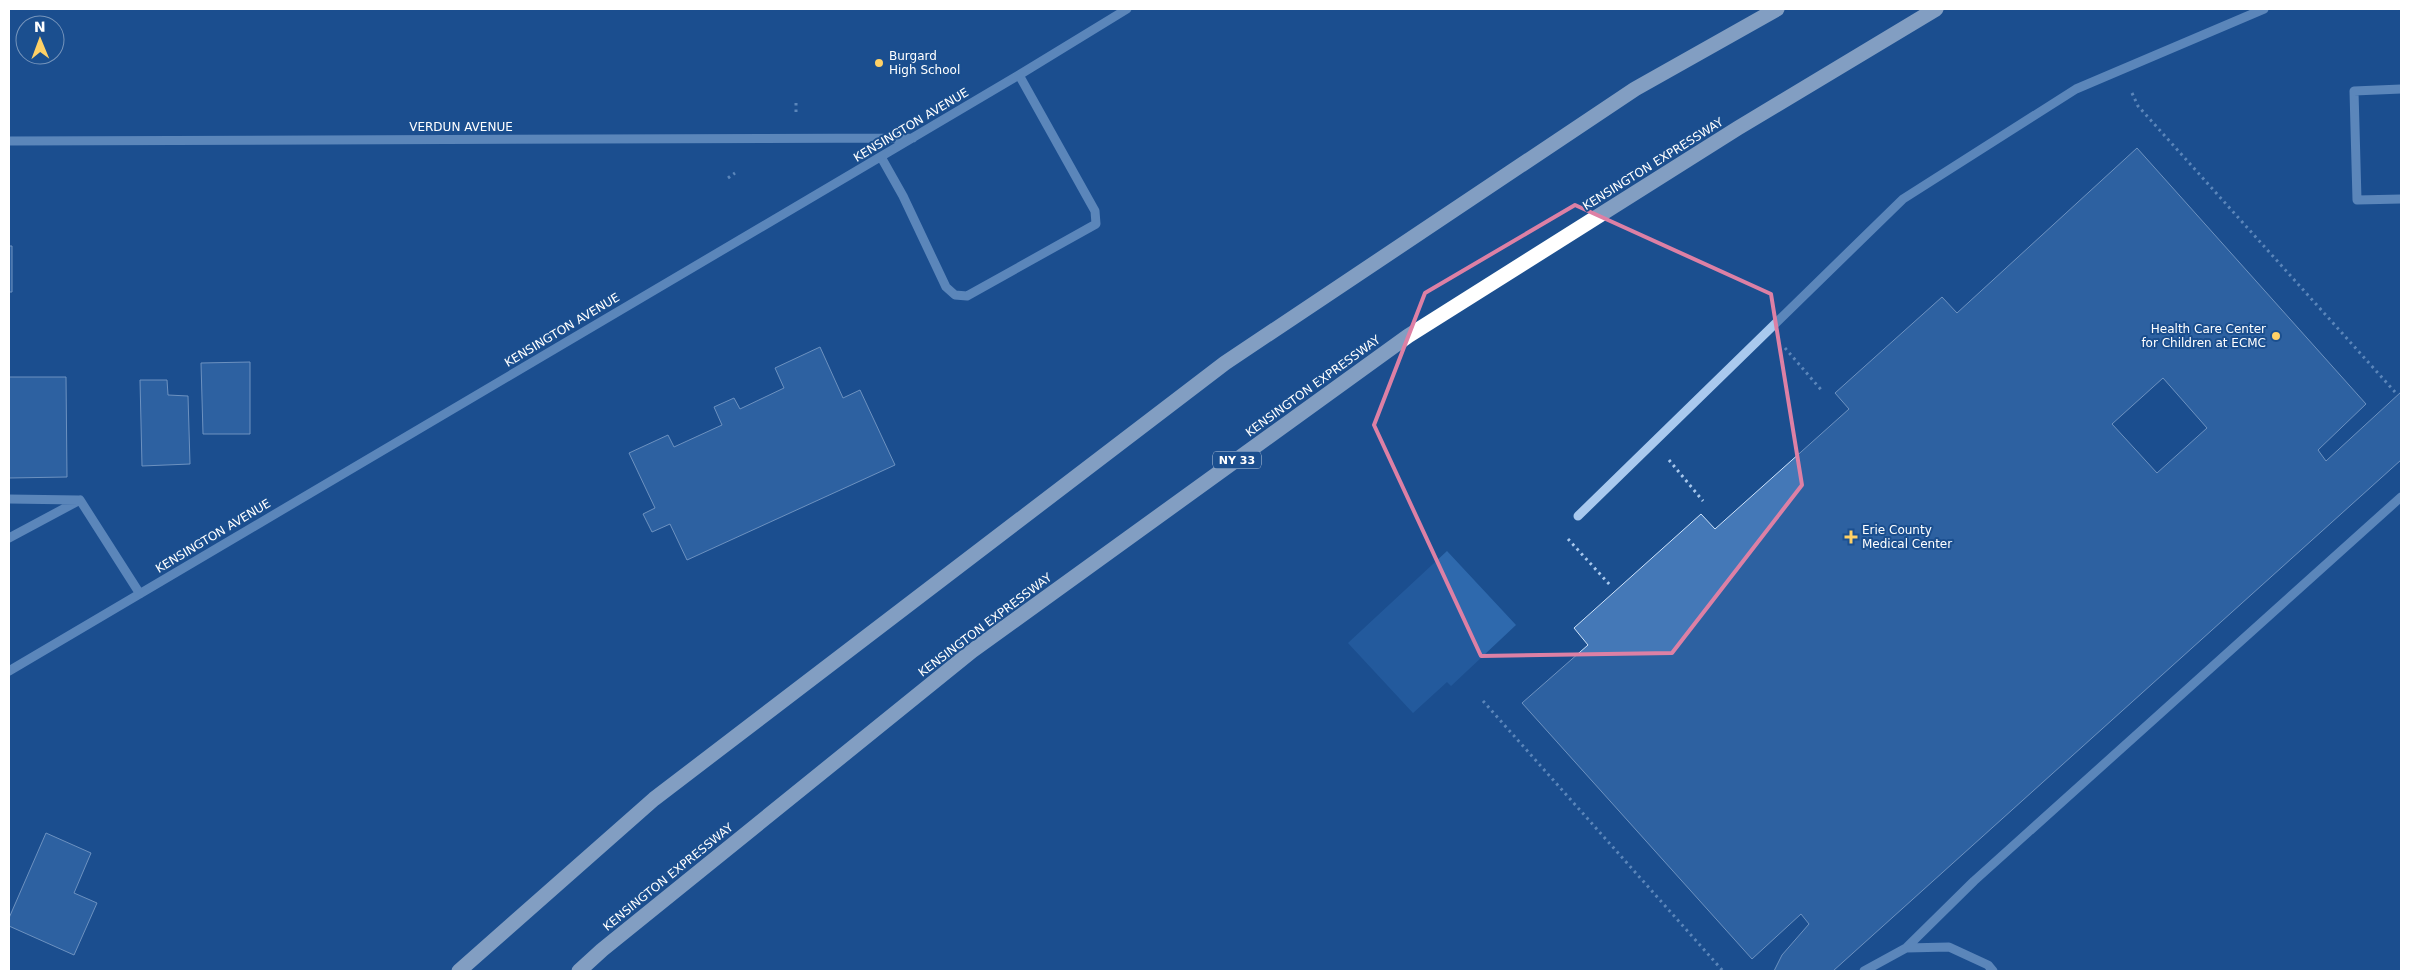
<svg xmlns="http://www.w3.org/2000/svg" width="2410" height="980" viewBox="0 0 2410 980" font-family="'DejaVu Sans',sans-serif">
<rect width="100%" height="100%" fill="#1b4f8f"/>
<path fill="#2e69ad" d="M1447,551L1516,625L1451,686L1447,682L1413,713L1348,643Z"/>
<path fill="#4478b7" stroke="#cfe3fa" fill-rule="evenodd" d="M2137,148L2366,404L2318,450L2326,461L2401,392V460L1833,971H1774L1782,955L1809,924L1801,914L1752,959L1522,703L1588,645L1574,628L1701,514L1715,529L1849,409L1835,393L1942,297L1957,313ZM2163,378L2207,428L2157,473L2112,424Z
M9,246H12V292H9Z
M820,347L843,398L860,390L895,465L687,560L670,524L652,532L643,514L655,508L629,453L668,435L674,447L722,425L714,407L734,398L740,409L784,388L775,368Z
M250,362V434H203L201,363Z
M9,377H66L67,477L9,478Z
M140,380H167L168,395L188,396L190,464L142,466Z
M46,833L91,853L74,893L97,903L74,955L9,926V918Z"/>
<g fill="none" stroke-linecap="round" stroke-linejoin="round">
<path stroke="#a9c9ee" stroke-width="3" stroke-dasharray="2.5 4" stroke-linecap="butt" d="M2132,93L2138,106L2395,392
M796,103V115
M728,178L735,173
M1785,348L1823,392
M1669,460L1703,501
M1568,539L1610,585
M1483,701L1723,971"/>
<path stroke="#a9c9ee" stroke-width="9" d="M2401,89L2354,91L2357,200L2401,199
M9,141L913,138
M881,157L903,196L946,287L955,295L967,296L1096,224L1095,211L1019,75
M9,499L78,500
M1578,516L1903,199L2076,89L2264,9
M9,538L80,500L140,594
M9,671L1019,75L1127,9
M1906,948L1949,947L1988,965L1993,971
M1864,971L1906,948L1974,881L2401,497"/>
<path stroke="#fff" stroke-width="15" d="M459,971L654,799L1225,363L1635,89L1777,9
M579,971L602,950L972,651L1408,336L1738,128L1936,9"/>
</g>
<path d="M0 0H2410V980H0ZM1575,205L1771,294L1802,485L1672,653L1481,656L1374,425L1425,293Z" fill="#1b4f8f" fill-opacity=".55" fill-rule="evenodd"/>
<path fill="none" stroke="#dd80a5" stroke-width="4" stroke-linejoin="round" d="M1575,205L1771,294L1802,485L1672,653L1481,656L1374,425L1425,293Z"/>
<g fill="#ffd166" stroke="#1b4f8f" stroke-width="2">
<circle cx="879" cy="63" r="5"/>
<circle cx="2276" cy="336" r="5"/>
<path d="M1848.5 529.5h5v5h5v5h-5v5h-5v-5h-5v-5h5z"/>
</g>
<g text-anchor="middle" stroke-width="4" stroke-linejoin="round" paint-order="stroke">
<rect fill="#1b4f8f" stroke="#bbcadd" stroke-width="1" x="1213" y="451.5" width="48" height="17" rx="4"/>
<g font-size="11" font-weight="bold" fill="#fff">
<text x="1237" y="464">NY 33</text>
</g>
<g font-size="12" fill="#fff" stroke="#1b4f8f" text-anchor="start">
<text x="889" y="60">Burgard<tspan x="889" dy="14">High School</tspan></text>
<text x="2266" y="333" text-anchor="end">Health Care Center<tspan x="2266" dy="14">for Children at ECMC</tspan></text>
<text x="1862" y="534">Erie County<tspan x="1862" dy="14">Medical Center</tspan></text>
</g>
<g font-size="12" fill="#fff" stroke="#1b4f8f">
<text transform="translate(911 125) rotate(-31)" y="4">KENSINGTON AVENUE</text>
<text x="461" y="131">VERDUN AVENUE</text>
<text transform="translate(1653 164) rotate(-32)" y="4">KENSINGTON EXPRESSWAY</text>
<text transform="translate(562 330) rotate(-31)" y="4">KENSINGTON AVENUE</text>
<text transform="translate(1313 386) rotate(-36)" y="4">KENSINGTON EXPRESSWAY</text>
<text transform="translate(213 536) rotate(-31)" y="4">KENSINGTON AVENUE</text>
<text transform="translate(985 625) rotate(-37)" y="4">KENSINGTON EXPRESSWAY</text>
<text transform="translate(668 877) rotate(-39)" y="4">KENSINGTON EXPRESSWAY</text>
</g>
</g>
<rect width="2410" height="980" fill="none" stroke="#ffffff" stroke-width="20"/>
<g transform="translate(40 40) rotate(359)"><circle r="24" fill="#1b4f8f" stroke="#7695bc"/>
<path d="M0-4L9 19L0 12L-9 19Z" fill="#ffd166"/>
<text y="-8" font-size="14" font-weight="bold" text-anchor="middle" fill="#ffffff">N</text>
</g>
</svg>
